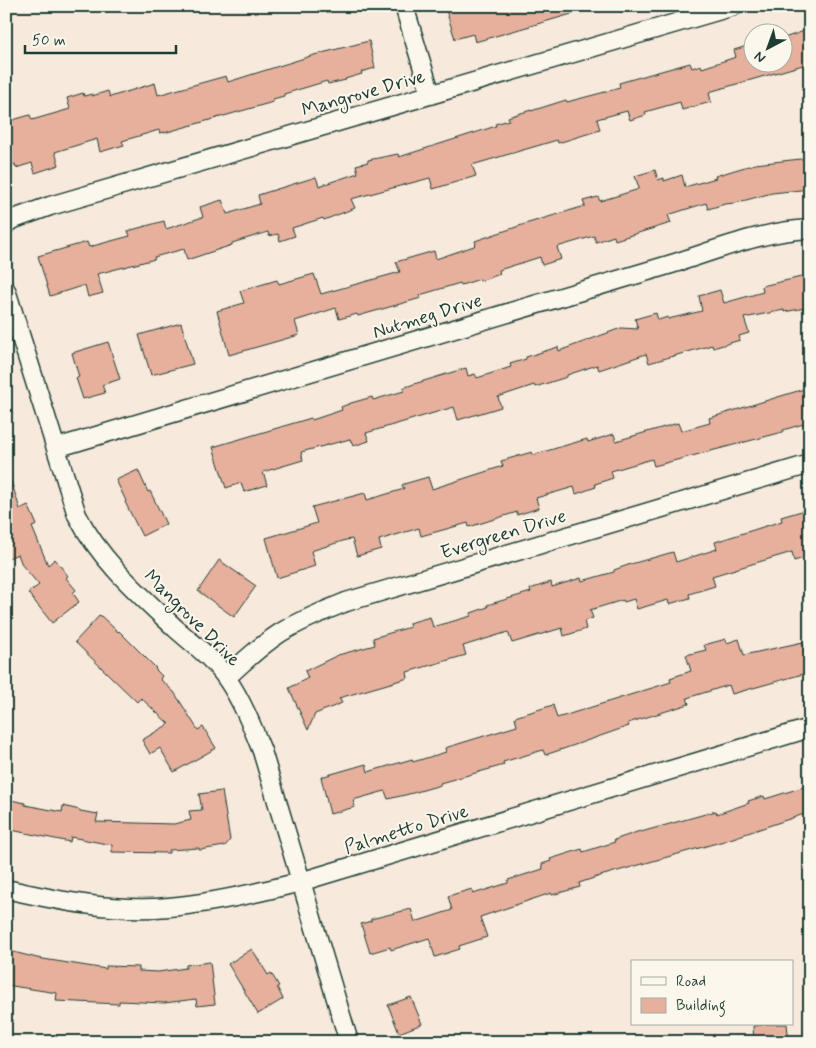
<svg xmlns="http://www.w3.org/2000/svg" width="816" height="1048" viewBox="0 0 816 1048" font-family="Mynerve,sans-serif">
<rect width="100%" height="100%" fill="#f7e9dc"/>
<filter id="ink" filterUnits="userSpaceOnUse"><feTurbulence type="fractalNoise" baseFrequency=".02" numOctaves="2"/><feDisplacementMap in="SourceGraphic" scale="10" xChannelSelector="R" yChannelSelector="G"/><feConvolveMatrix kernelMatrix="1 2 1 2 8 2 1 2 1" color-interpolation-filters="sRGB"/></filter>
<g filter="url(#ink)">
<path fill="#e7b09d" stroke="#1f3d34" d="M457,6H581L582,11L475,42L473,34L455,39L446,10Z
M810,29V63L709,92L711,102L682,110L680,102L645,112L646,115L630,120L627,111L597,119L600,130L558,143L557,140L472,165L476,176L433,189L430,178L351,199L355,208L324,220L323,218L292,228L295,236L280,241L278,234L269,236L268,232L232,243V245L187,260L184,249L154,257L155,259L97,274L103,293L88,297L85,285L50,296L38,256L87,242L89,247L130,236L128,231L164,221L166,229L203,217L200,207L222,200L227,214L260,204L258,195L316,177L319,186L358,173L356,165L368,162V160L398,154L399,157L496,126L495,124L509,120L508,117L531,110V111L566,100L567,102L620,88L619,83L654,73L690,63L692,68L701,65L702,68L736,57L734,50L754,44V62H784V38Z
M369,41L375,68L361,72L362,74L345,79L346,80L328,84L327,81L284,94V96L273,99V102L164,133V132L160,133L159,130L122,141L124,145L100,152L97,139L55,152L59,165L35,173L32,163L16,168L15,164L6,167V122L30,115L32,120L70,109L67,98L83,93L84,96L92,94V96L108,91L110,97L155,83L158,95L226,76L228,82L314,55Z
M810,158V189L772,193L735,203L725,204L708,209L706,203L668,215L671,223L615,240L614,236L596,242L594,236L557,247L561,259L542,265L540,257L499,270L500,274L480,281V279L461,285L460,283L420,295L421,298L358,316L357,314L339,319L336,308L295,321L299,335L229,355L217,311L244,303L240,291L277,280L279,284L314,274L321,294L400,272L396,262L434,251L436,259L474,246L476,244L475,241L525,224L585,206L583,201L598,197L600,201L636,190L639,188L635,176L655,170L658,180L664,178V181L682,175L685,187L716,178L715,176L755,164Z
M810,275V307L784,312V310L744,318L749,333L739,336L740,340L713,348L712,345L649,363L646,354L599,370L597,365L567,375V377L535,387L534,385L498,397L501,407L458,420L454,407L366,433L369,441L353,446L350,439L301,452L303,460L263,472L267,485L244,492L241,483L226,488L213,447L301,421L311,418L312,420L342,410L341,407L351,403L372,397L373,400L404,391L403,388L414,384L466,368L468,376L475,374L477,378L511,367L510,364L526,359V357L545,351L558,347L559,351L621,328L638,329L635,319L656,313L658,320L668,317V319L702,311L699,296L720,290L724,303L763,292L762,286Z
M181,323L193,364L151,375L139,335Z
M108,342L120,379L102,385L105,393L83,399L76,378L79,377L72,353Z
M804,389L810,407V422L783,430V432L654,466L652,459L611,471L613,478L595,484L596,487L576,494L574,487L536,498L539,508L517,515V512L469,527L468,523L421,536L419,528L379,540L381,549L357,556L352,539L346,540L311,551L315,566L277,578L266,538L317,523L312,507L365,493L367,500L404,489L402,485L404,484L428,477L432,489L503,466L501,461L532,452L533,455L587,439L588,442L614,434L616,441L678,423L681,431L710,423L709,418L716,416Z
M138,470L148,492L150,491L166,524L142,536L125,502L126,501L116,480Z
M6,478H10L20,509L28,505L37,525L32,527L48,565L55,559L68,576L66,578L76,590L73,593L79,602L52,623L28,593L39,585L22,565L18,554L6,559Z
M805,510L810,527V556L794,561L792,552L712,576L715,586L689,594L690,598L669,604L668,600L637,609L634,599L624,602L623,600L590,610L593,618L584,621L586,629L564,636L562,628L512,643L508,632L463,646L466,655L407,672L408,678L339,698L342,703L315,714L308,730L289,688L308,678L305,671L338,655L375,645L373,638L410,627L409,623L430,617L433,627L471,616V613L488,607L487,605L531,592L530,589L551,582L552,587L581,578L582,581L614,572V570L631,564L673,552L676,562L717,549L715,542L782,521L781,517Z
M219,560L256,586L234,617L198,591Z
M100,615L118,632L119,631L156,668L155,669L162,676L160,679L174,692L198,730L203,727L216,748L174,772L160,748L150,754L142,740L169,724L141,698L137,702L75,642Z
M726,639L727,643L739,639L744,655L803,642L810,672L732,694L729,685L687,698L689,704L628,723L629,726L566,748L545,755L543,750L503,762L504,765L440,783L441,785L409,794L388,799L385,791L353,800L355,807L330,814L321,777L366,764L368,772L412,759L413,762L446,752L445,748L517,726L515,717L553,705L557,718L671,682L670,678L691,671L686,655L706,650L704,645Z
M810,785V812L724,841L600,876L579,883L580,887L552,895L551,893L480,917L487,937L459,946L460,949L435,957L429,938L391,950L390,947L370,953L361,924L371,921V919L411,909L415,922L452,910L448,896L472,889L473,894L508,883V880L543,869L542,864L551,861L550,859L582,849L583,852L615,842L614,840L640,831L641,832L716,811L717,814L749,803L748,801L764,796L765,799Z
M222,791L230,840L225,846L199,850V848L169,850V853L112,852V845L71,837L70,842L6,829V799L25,803V805L62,812L63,806L80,810V811L98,814L96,822L174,824L191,820L189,811L202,810L199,794Z
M252,949L268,975L271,973L279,986L277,987L283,999L258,1014L228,964Z
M6,950L37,958L106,969V966L139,967V971L158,972L186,968V965L210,962L215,1004L197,1006L196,999L164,1003L119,1001V1004L56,1001L57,993L6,985Z
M411,997L422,1024L399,1033L388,1005Z
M768,1024H787L789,1042H754L753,1026Z"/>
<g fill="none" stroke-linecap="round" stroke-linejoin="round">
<defs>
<path id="street" d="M404,6L431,95
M6,224L11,220L50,206L734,6
M6,290L77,515C100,560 139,594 175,628C193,644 213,658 227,679C242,701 252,726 262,751L349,1042
M56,448L675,263C719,249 763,231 810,229
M226,678C243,662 260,646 280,633C301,620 324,611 346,602L810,464
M6,889C59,901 114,912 169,907C214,903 257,893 300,882L810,728"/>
</defs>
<use href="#street" stroke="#1f3d34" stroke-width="21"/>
<use href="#street" stroke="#fbf7ec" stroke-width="18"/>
</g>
</g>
<g text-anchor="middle" stroke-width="4" stroke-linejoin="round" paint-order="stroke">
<g font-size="19" fill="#1f3d34" stroke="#fbf7ec">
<text transform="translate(363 92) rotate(-16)" y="7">Mangrove Drive</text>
<text transform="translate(427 315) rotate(-17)" y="7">Nutmeg Drive</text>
<text transform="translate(503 533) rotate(-17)" y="7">Evergreen Drive</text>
<text transform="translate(193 617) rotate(45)" y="7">Mangrove Drive</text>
<text transform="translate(406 828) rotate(-17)" y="7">Palmetto Drive</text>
</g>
</g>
<rect width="816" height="1048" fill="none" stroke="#fbf7ec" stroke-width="25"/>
<rect x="12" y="12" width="791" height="1023" fill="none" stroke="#1f3d34" stroke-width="2" filter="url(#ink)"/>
<rect x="631" y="960" width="162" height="65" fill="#fbf7ec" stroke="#a3ada2"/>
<rect x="641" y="977" width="25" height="8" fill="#fbf7ec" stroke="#a3ada2"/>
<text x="676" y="986" font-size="15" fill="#1f3d34">Road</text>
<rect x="641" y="998" width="25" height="15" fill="#e7b09d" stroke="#a3ada2"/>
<text x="676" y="1010" font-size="15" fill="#1f3d34">Building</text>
<g transform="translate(768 48) rotate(221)"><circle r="24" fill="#fbf7ec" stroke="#a3ada2"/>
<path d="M0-4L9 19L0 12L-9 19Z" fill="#1f3d34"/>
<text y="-8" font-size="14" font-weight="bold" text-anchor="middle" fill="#1f3d34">N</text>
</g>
<path d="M25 45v8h151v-8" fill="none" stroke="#1f3d34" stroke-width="2.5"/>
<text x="32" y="45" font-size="15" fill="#1f3d34" stroke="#fbf7ec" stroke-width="4" paint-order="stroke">50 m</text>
</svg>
